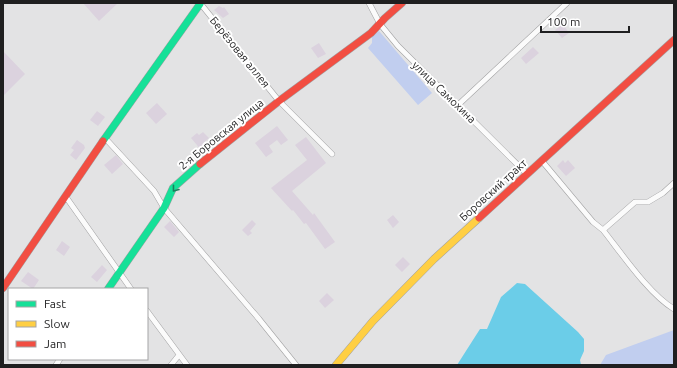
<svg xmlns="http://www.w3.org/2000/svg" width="677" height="368" viewBox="0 0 677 368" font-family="Ubuntu,sans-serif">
<rect width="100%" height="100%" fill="#e3e3e4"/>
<path fill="#c1ceef" d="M379,31L432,93L418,105L368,48L372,43V36Z
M674,330V365H600L606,355Z"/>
<path fill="#6bcde8" d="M517,283L525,284L578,332L584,339V351L580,360L581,365H457L480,329H487L501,297Z"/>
<path fill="#dbd2de" d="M83,3H118L99,21Z
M219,6L223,8L224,7L229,14L223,18L214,10Z
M563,24L569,33L562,38L555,30Z
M319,43L326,54L318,58L311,48Z
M533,47L539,53L526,64L521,58Z
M3,51L25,74L3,96Z
M157,103L167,114L156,124L146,113Z
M97,111L105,117L98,126L90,120Z
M277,126L288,140L281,145L277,140L269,146L273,152L266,157L255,143Z
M203,132L209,138L203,143L207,148L202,151L191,138L197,133L199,135Z
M306,137L326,163L292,191L313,215L314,213L335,242L325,249L306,223L304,224L293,210L292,211L271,188L307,160L295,145Z
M77,140L84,145L85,148L76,160L70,155L74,150L71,148Z
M116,155L123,164L112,174L104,165Z
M563,160L565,163L568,160L575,168L566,176L557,166Z
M393,215L399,222L393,228L387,220Z
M252,220L256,224L250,231L252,233L248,236L242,230Z
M170,221L179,232L174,237L164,227Z
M62,241L70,247L64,256L56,250Z
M403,257L410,264L402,272L395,265Z
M102,265L107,270L97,282L91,277Z
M28,272L39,280L33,289L21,281Z
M327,293L334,300L325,308L319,301Z"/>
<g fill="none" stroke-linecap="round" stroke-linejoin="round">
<defs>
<path id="street" d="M200,3L279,101L332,154
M369,3L380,24L398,46L527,174
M458,105L567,3
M105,138L154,191L164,208L259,319L296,365
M542,161L593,222L603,230C622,254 649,294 674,309
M66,197L131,289
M603,230L635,202H648L663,193L674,183
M147,311L187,365
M56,365L60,359
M171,365L179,355"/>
<path id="fast" d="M103,141L200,4
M108,289L164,208L173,188L200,164"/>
<path id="slow" d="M336,365L373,321L434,259L479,218"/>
<path id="jam" d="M200,164L279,101L371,33L385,18L402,3
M479,218L674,40
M3,288L103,141"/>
</defs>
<use href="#street" stroke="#a1a1a2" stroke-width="6"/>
<use href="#fast" stroke="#a1a1a2" stroke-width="8"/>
<use href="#slow" stroke="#a1a1a2" stroke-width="8"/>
<use href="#jam" stroke="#a1a1a2" stroke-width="8"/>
<use href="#street" stroke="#fbfbfb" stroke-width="5"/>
<use href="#fast" stroke="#16e098" stroke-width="7"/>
<use href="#slow" stroke="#ffcf43" stroke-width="7"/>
<use href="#jam" stroke="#f24e42" stroke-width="7"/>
</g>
<defs><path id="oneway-chevron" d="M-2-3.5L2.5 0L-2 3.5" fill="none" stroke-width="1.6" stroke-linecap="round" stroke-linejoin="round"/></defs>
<use stroke="#1a805c" href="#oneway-chevron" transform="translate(175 189) rotate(128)"/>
<g text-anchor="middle" stroke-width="4" stroke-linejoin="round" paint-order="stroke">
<g font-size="11" fill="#1f1f20" stroke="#fff">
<text transform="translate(240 52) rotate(51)" y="4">Берёзовая аллея</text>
<text transform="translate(444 92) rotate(44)" y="4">улица Самохина</text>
<text transform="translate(221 134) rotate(-39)" y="4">2-я Боровская улица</text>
<text transform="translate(493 190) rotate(-42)" y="4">Боровский тракт</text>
</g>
</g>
<rect width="677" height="368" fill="none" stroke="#1f1f20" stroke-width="8"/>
<rect x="8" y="288" width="140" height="72" fill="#ffffff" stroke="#a5a5a6"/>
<rect x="16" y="301" width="20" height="6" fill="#16e098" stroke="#a5a5a6"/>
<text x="44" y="308" font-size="12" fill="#1f1f20">Fast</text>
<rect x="16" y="321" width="20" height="6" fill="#ffcf43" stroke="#a5a5a6"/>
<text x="44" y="328" font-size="12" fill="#1f1f20">Slow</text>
<rect x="16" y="341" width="20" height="6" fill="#f24e42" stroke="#a5a5a6"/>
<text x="44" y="348" font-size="12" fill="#1f1f20">Jam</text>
<path d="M541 26v6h88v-6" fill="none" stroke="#1f1f20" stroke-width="2"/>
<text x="547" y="26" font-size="12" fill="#1f1f20" stroke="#ffffff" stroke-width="3" paint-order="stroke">100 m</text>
</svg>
